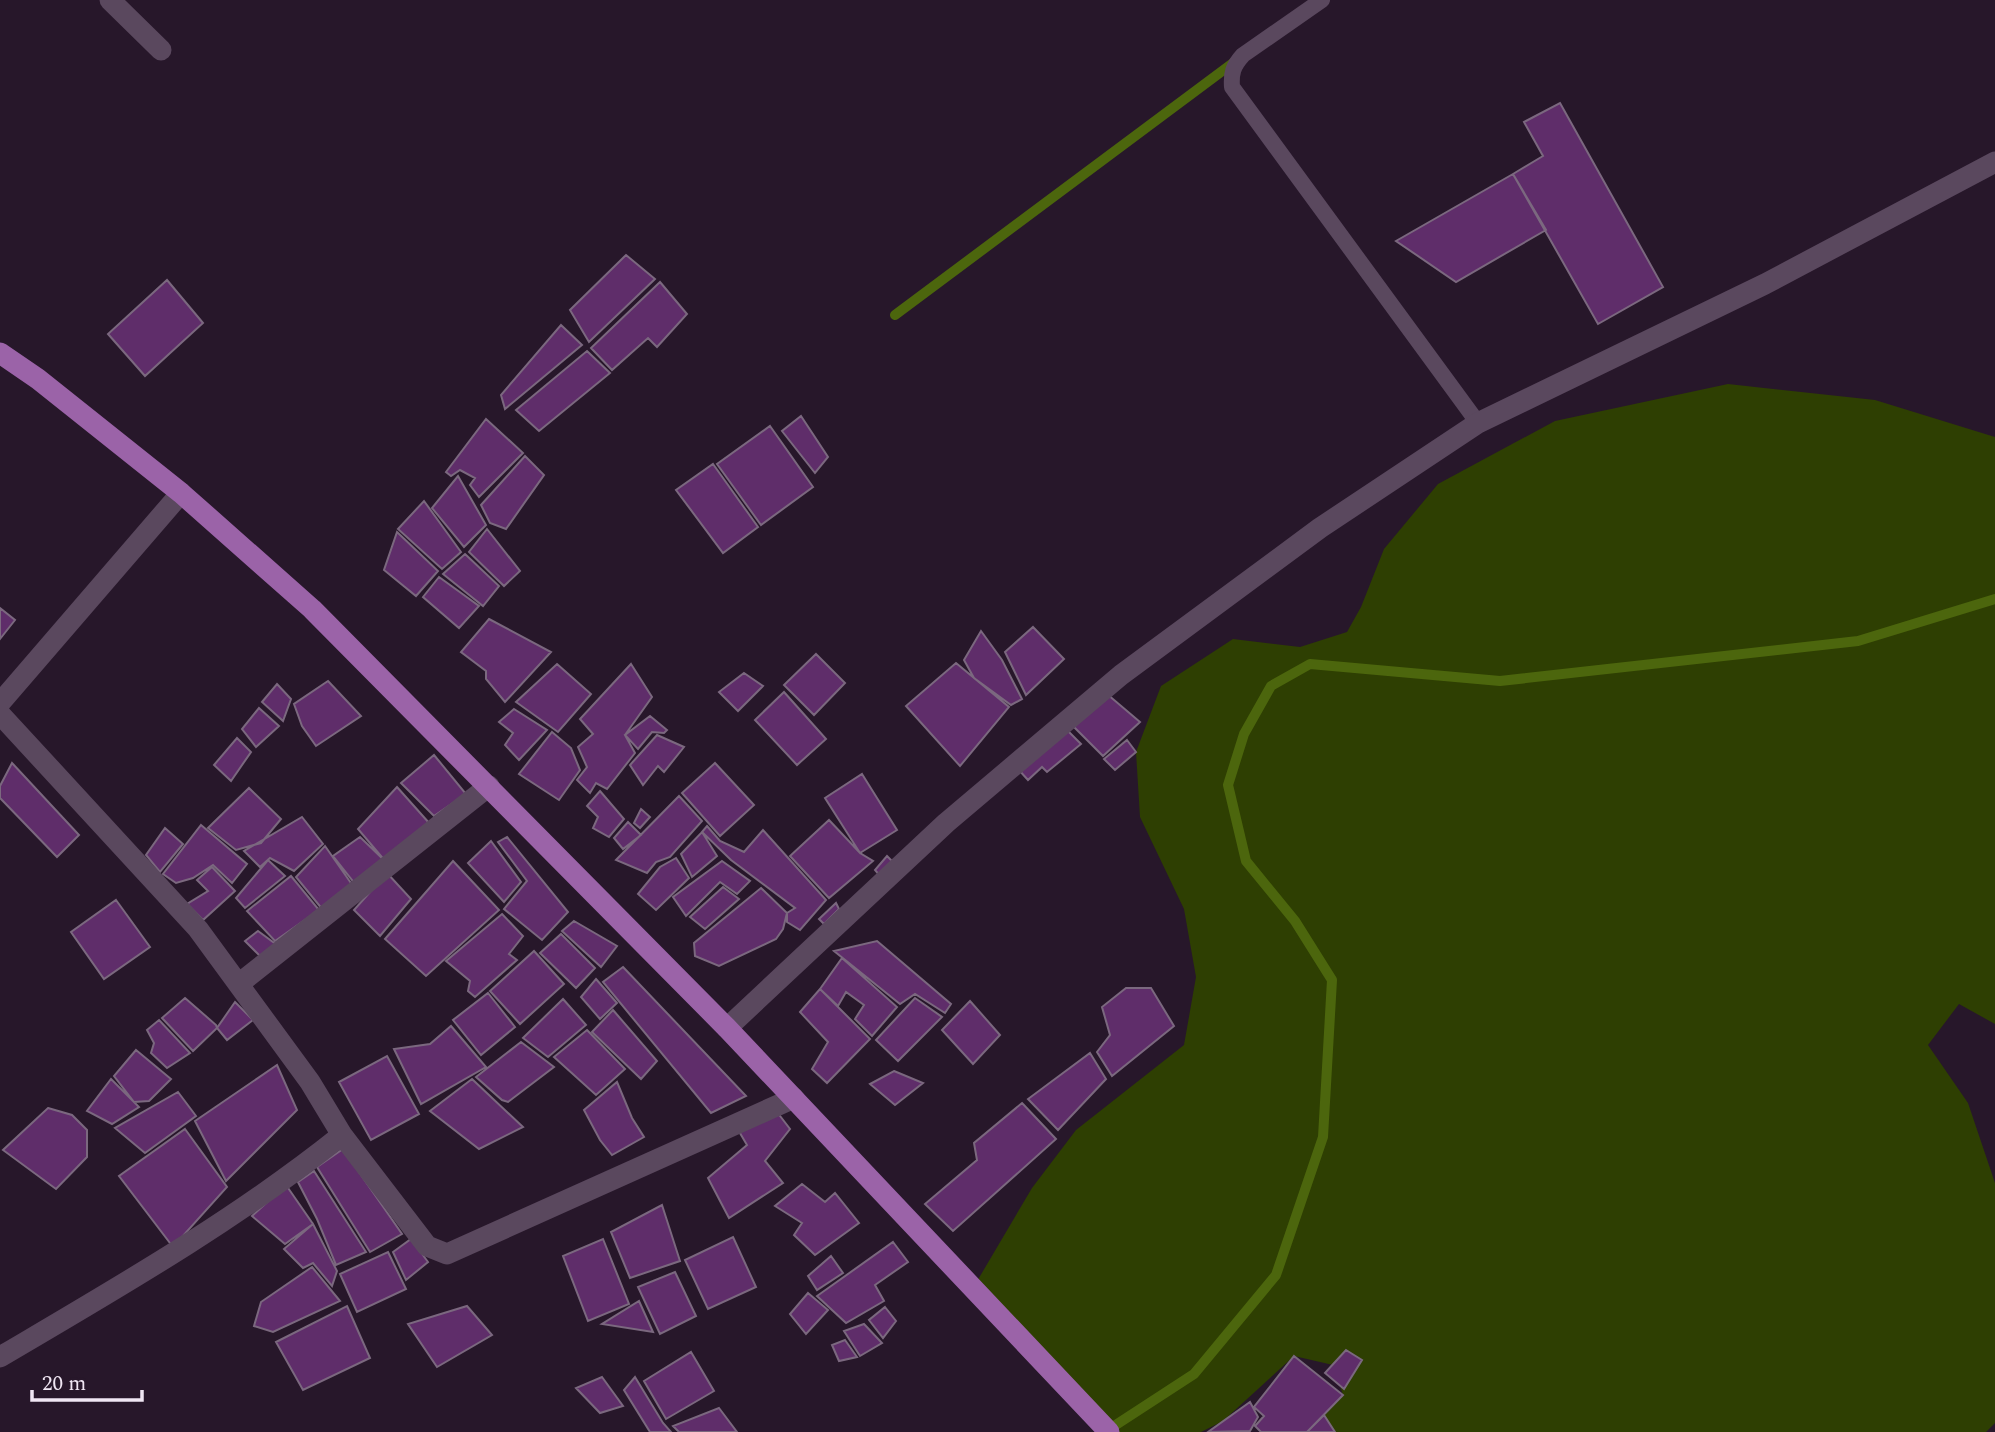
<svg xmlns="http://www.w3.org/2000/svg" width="1995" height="1432" viewBox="0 0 1995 1432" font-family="Spectral,serif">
<rect width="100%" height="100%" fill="#27172a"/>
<path fill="#2e3f02" d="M1728,384L1875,400L1995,437V1024L1959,1004L1928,1045L1968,1103L1995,1183V1423L1986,1432H1335L1324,1415L1343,1395L1333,1365L1294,1356L1223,1421L1201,1432H1110L973,1288L1032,1188L1076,1130L1184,1045L1196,977L1184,909L1140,817L1136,752L1161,686L1233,639L1300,647L1347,632L1361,607L1384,549L1438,484L1555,421Z"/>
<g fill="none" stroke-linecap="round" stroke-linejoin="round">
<path stroke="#4c660d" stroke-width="10" d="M895,315L1237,60
M1105,1432L1194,1374L1276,1275L1323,1137L1332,980L1295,921L1246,861L1228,785L1244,734L1271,686L1310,664L1500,681L1858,641L1995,599"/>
</g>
<path fill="#5f2d6a" stroke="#7b687f" stroke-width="2" d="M1560,103L1663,287L1598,324L1513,174L1543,156L1524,122Z
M1513,174L1546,230L1456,282L1396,241Z
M626,255L655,279L589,342L570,310Z
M167,280L203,323L145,376L108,334Z
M660,282L687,314L657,347L648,338L612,370L591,348Z
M561,325L582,345L505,409L501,395Z
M587,351L610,373L539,431L516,410Z
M801,416L828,457L815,473L782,431Z
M486,419L523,453L479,497L470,485L475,478L460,470L451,476L446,472Z
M770,426L813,487L761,525L717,464Z
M525,456L544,475L506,529L490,523L481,505Z
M713,464L758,527L723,553L676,490Z
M458,476L486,525L464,547L432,508Z
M424,501L461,552L442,569L398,529Z
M487,529L520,571L504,586L469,552Z
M397,532L438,571L416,596L384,570Z
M465,554L499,586L483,606L443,574Z
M439,577L479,606L459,628L423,597Z
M0,608L15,620L0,639Z
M489,619L551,652L505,702L486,679V671L461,652Z
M1033,627L1064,659L1026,695L1005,652Z
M981,631L1002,660L1022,699L1011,705L974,678L964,660Z
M816,654L845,683L814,715L784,685Z
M956,663L1009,707L960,766L906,706Z
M557,664L591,694L558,732L516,702Z
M631,664L652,697L625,735L635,753L607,789L596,783L590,793L577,780L587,767L578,747L593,734L580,719Z
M744,673L763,686L738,711L719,692Z
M328,681L361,716L316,746L302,726L294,704Z
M277,684L291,699L283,721L262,702Z
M784,692L826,739L797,765L755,720Z
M1107,694L1140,722L1103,756L1070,723Z
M259,708L279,726L256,747L242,729Z
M514,709L547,730L519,760L505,745L513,733L499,722Z
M650,716L667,730L664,733L652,732L638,749L625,735Z
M1065,728L1081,744L1047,772L1042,767L1028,780L1018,769Z
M552,732L571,748L580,770L559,800L519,774Z
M657,735L684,747L664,772L658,766L643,785L630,765Z
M237,738L251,752L231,781L214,765Z
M1127,740L1136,752L1115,770L1104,759Z
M434,755L466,794L434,816L401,783Z
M12,763L79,835L57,857L0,798V786Z
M715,763L754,805L720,836L682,793Z
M862,774L897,830L860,853L825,798Z
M397,787L430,824L386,862L358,829Z
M249,788L281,819L261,843L236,850L208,828Z
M600,791L624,819L609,837L593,828L598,817L587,806Z
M679,796L702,821L670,857L656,862L647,873L616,860Z
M641,809L650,817L640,828L634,823Z
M302,817L323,844L294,871L270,858L260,867L244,851Z
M829,820L860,853L873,861L829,898L790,856Z
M628,822L641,835L623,849L614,838Z
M201,825L247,864L232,883L213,865L193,878L176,883L163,874Z
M707,826L720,841L744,852L763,830L826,900L800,930L787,922V913L795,908L731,860L702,832Z
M165,828L183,844L160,872L146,855Z
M702,832L717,856L692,877L681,854Z
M360,837L386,862L356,885L333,856Z
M507,837L568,912L542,940L504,909L527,881L498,842Z
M491,841L521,882L504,902L468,863Z
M325,846L353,886L323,910L296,877Z
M887,856L892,861L880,876L875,870Z
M676,858L689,878L656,910L638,894L660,867Z
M268,860L285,876L245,908L236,898Z
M453,861L499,910L426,976L385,939Z
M722,861L750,881L737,894L720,882L686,916L673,897Z
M212,867L235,891L203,920L187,904L208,891L197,880Z
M387,873L411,899L380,936L354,910Z
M291,876L319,910L275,941L247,911Z
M723,887L739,899L705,929L690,917Z
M761,888L787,913L783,929L776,939L719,966L695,956L694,943Z
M116,900L150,947L104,979L71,932Z
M836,903L839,909L824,924L819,919Z
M502,914L523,936L509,954L517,960L475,997L468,991L470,981L446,961Z
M574,921L617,946L601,967L562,931Z
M258,931L277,945L260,956L245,941Z
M561,934L595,968L576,988L540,953Z
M877,941L951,1004L945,1013L915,994L900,1004L834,951Z
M534,951L564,984L520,1024L490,991Z
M842,958L897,1007L872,1036L855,1019L864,1005L846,992L838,1006L820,989Z
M623,967L746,1096L711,1113L603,982Z
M596,979L617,1003L600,1019L581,997Z
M1126,988H1151L1174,1026L1112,1076L1097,1052L1110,1035L1102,1007Z
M820,989L870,1039L827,1083L812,1069L828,1042L800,1012Z
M488,993L515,1027L481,1055L453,1020Z
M185,998L216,1025L217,1028L193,1051L162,1018Z
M915,998L942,1017L898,1061L876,1040Z
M563,999L586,1025L548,1057L523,1038Z
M970,1001L1000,1035L973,1064L942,1030Z
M235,1002L253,1020L227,1040L217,1028Z
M613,1010L657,1061L641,1079L592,1032Z
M159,1020L190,1053L167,1068L151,1053L154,1043L147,1030Z
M451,1026L486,1067L421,1104L394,1049L430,1044Z
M587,1030L625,1069L596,1095L554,1057Z
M521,1042L554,1067L508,1102L502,1100L476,1077Z
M136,1050L171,1079L149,1101L134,1102L114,1076Z
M1090,1053L1106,1079L1058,1130L1028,1099Z
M387,1056L419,1114L371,1140L339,1082Z
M277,1065L297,1110L226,1181L195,1121Z
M894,1071L923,1083L895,1105L870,1084Z
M111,1079L139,1107L112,1124L87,1111Z
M472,1079L523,1127L479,1149L430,1111Z
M617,1082L632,1118L644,1137L612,1155L600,1140L584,1110Z
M178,1092L196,1116L145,1153L115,1128Z
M1022,1103L1056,1139L953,1231L925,1204L977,1160L974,1143Z
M48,1108L72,1115L87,1130V1157L56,1189L3,1150Z
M777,1112L790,1129L765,1161L783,1183L729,1218L708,1178L747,1145L737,1128Z
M185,1129L227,1187L173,1247L119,1176Z
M343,1149L402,1234L370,1252L317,1167Z
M314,1171L366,1252L336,1265L317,1219L298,1182Z
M802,1184L825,1202L835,1193L859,1223L815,1255L794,1235L802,1223L775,1206Z
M286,1185L313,1224L285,1244L252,1216Z
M662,1205L680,1261L630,1278L611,1232Z
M313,1224L337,1271L332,1286L313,1263L303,1268L284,1249Z
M733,1237L756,1287L708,1309L685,1260Z
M411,1239L428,1262L406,1280L393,1252Z
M603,1239L629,1304L588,1321L563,1256Z
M893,1242L908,1262L875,1285L884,1301L846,1323L817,1296Z
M388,1252L406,1289L357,1312L340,1274Z
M831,1256L843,1273L817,1290L808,1276Z
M312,1267L340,1301L273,1332L254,1326L261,1302Z
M675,1272L696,1316L660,1334L638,1287Z
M808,1293L828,1310L806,1334L790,1314Z
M639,1301L653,1332L602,1324Z
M347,1306L370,1358L303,1390L276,1342Z
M467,1306L492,1335L437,1367L408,1324Z
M885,1307L896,1321L883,1338L869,1320Z
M864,1324L882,1343L860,1356L844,1331Z
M845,1340L857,1357L839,1361L832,1345Z
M1346,1350L1362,1360L1344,1389L1325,1373Z
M691,1352L714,1391L666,1419L644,1381Z
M1294,1356L1343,1395L1307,1432H1261L1255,1426L1264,1416L1254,1407Z
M602,1377L623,1406L600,1413L576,1388Z
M635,1377L663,1423L671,1432H650L624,1390Z
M1250,1402L1258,1417L1250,1431L1208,1432Z
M719,1408L737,1432H679L673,1426Z
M1324,1415L1335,1432H1307Z"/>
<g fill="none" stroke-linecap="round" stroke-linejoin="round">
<path stroke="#5a485e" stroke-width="16" d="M1322,0L1243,55C1233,66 1231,73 1232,87L1478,423"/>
<path stroke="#5a485e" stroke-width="21" d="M110,0L161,50
M0,703L181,493
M0,714L198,929L310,1082L342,1135C236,1220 117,1288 0,1357
M240,983L489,786
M342,1135L427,1246L447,1254L794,1098"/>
<path stroke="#5a485e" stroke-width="21" d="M727,1028L946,823L1121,675L1320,528L1478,423L1765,284L1995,162"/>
<path stroke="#9b63a8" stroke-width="21" d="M0,353L38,379L181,493L312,609L727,1028L1109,1432"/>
</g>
<path d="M32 1390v10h110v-10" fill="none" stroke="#f0e6f3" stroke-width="3.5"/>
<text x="42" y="1390" font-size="21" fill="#f0e6f3" stroke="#27172a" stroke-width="5" paint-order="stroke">20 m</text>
</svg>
